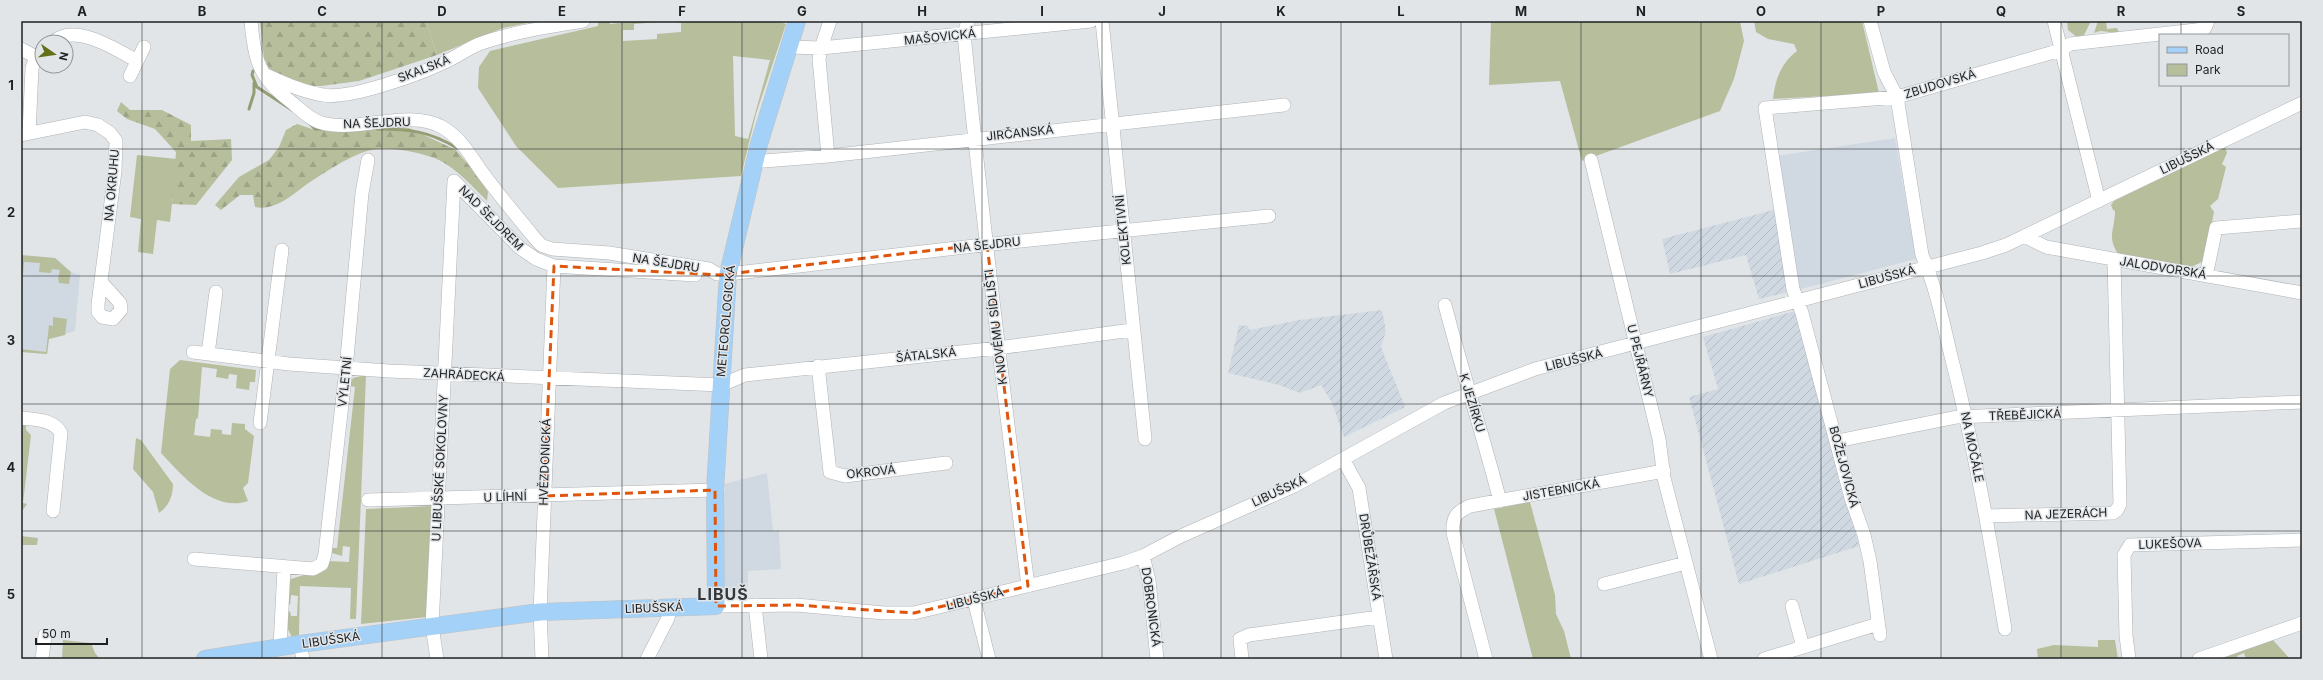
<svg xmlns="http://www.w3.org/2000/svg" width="2323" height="680" viewBox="0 0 2323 680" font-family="Inter,sans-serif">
<defs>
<pattern id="industrial-furrows" width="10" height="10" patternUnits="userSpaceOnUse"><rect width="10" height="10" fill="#d0d9e2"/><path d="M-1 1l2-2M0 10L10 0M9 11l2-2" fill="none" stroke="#b2bac2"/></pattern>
<pattern id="forest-firs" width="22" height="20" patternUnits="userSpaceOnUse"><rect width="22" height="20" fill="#b7be9c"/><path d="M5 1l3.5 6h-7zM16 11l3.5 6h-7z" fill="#9da386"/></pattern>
</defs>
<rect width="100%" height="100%" fill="#e1e5e8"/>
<path fill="#d0d9e2" d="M1895,138L1916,259L1797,290L1777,156Z
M21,255L55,258L71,272L80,275L75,331L49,339L47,354L21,352Z
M767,473L773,531L779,530L781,569L748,571V586L741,598H736L724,585L721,493L725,491L724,484Z"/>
<path fill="url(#industrial-furrows)" d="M1785,207L1797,290L1759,299L1746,255L1670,274L1662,239Z
M1382,310L1386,331L1381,347L1405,407L1344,437L1332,403L1321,385L1300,393L1279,385L1228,373L1239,325L1248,326L1250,330L1299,320Z
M1795,311L1859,546L1739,584L1689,397L1718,389L1703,337Z"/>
<path fill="#b7be9c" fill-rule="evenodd" d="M426,21H537L503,28L437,55Z
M598,21H609L610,24L639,21H672L634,24V30H623V41L657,39V34L681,32V23H677V21H778L786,24L756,114L741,176L558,188L516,146L478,88L479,67L490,51L598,26ZM733,56L770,60L748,139L735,136Z
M1491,21H1740L1744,41L1734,79L1720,111L1582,161L1560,81L1489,85Z
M1754,21H1862L1879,93L1773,99C1775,80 1781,63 1797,51L1794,44L1768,39L1756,32Z
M2067,21H2091L2084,35L2077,37L2068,30Z
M2098,21H2106L2107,29L2117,28L2119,33L2100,31L2094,33Z
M2225,147L2227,153L2222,164L2226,167L2218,199L2210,206L2214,212L2204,261L2191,267L2119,255C2106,237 2115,230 2115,211L2113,210L2111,205L2114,201Z
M137,155L177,159L170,222L157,220L153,254L138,252L141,219L130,217Z
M21,255L55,258L71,272L69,284L59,283L58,278L60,270L52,269L51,273L39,272L40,263L24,262L21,301Z
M53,317L67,319L65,335L49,339L47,354L21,352V349L46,352L49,325L53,326Z
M180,360L256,370L255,382H250L249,390L236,388L237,375L229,374L228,379L216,377L217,369L202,367L198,418L196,419L194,435L210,437L211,429L222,430V434L231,435L232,423L245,424V429L254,436L248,483L243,488L248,501C213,513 182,475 161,453L170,369Z
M361,376H366L356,619H350L351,588L300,586L299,636L292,637L285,624L286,613L290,611L291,616H297L298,596L291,595L290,605L288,604V586L291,579L323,569L330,561L349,562L350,547L343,546L342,556L332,553L330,548H337L355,387L349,386L353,378Z
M21,423L26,424V430L31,435L23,503L27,504L22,511Z
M136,438L141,440L173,484C173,496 169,506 159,513L153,492L133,469Z
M1530,502L1555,595L1556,614L1564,631L1571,659H1533L1494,509Z
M432,506L427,617L361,624L366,509Z
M21,536L38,538L37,545H21Z
M63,640L91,643L95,653L100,659H62Z
M2098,640H2115L2118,659H2038L2037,649L2054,645L2098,647Z
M2273,640L2290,659H2246L2244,653L2237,656L2238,659H2220Z"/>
<path fill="url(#forest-firs)" d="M260,21H426L437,55L359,81L321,86H302L273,76L264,58Z
M121,102L130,110H162L191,125V141L231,139L232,160L196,205L172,204L176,152L155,129L127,119L117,111Z
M396,122L456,150L482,181L488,192L487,201C473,187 457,169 439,160C420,152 387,145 367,151C348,157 320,175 303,187C290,197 273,211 255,207L253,195H240L221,210L215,205L239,177L269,160L279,147L286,130L297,124L315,130Z"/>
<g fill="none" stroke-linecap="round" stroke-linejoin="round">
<path stroke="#959d75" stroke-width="3" d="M253,71L252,75L257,87L292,110
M249,109L254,93V83
M310,124L315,129H321
M377,129C409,129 429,131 457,148"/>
<defs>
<path id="minor" d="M251,21C254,59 259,78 290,101C300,109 310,120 322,123C358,133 409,108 442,127C461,138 470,155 482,172C498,194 516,215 533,236L541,245L552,249L609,253L709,269L717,274H728L992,244L1269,216
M968,21L964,34C982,218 1005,402 1028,586
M1102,21L1145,439
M1870,21L1884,72L1897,97L1922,255C1936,287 1943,322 1951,356C1974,446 1990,537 2005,629
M2054,21L2099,201
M53,42C75,22 117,50 137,61
M789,47L821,48L1091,21
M21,49L36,57
M266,75C284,83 303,92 323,95C349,100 420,74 445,62C456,57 467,49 479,44C512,32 548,27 583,21
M130,76L144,47
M29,133L32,68L36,57L42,52
M21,135L85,122L98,125L110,133L116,141L115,171L98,304V312L102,317L113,319L121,310L120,303L102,283
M828,156L819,59L821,48L830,21
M755,160L764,161L828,156L1284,105
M1591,160L1659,439L1664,478L1711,659
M454,181L520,248L536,259L554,266L695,275
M2026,237L2046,247L2302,293
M2206,276L2216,228L2302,221
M1445,305C1462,371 1483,435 1500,501
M193,352L289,364L389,371L721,385L745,375L998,348L1132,330
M208,354L216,292
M818,366L830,472L845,476L946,463
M21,418C36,420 53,419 61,433L53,511
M260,423L282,250
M1837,441L1957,417L2302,402
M1343,459L1359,488L1386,659
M368,500L715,490
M1986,516L2113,513L2117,510L2120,504L2114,260
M1143,556L1149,580L1157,659
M194,559L313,569L322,564L325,554L346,369L362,193L368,160
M1604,584L1686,563
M974,600L989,659
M755,605L761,659
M716,606L796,605L884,613H914L1123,563L1143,556L1181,536L1294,486L1444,403L1535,369L1982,253L2006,245L2302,103
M1792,606L1803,647
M1880,635L1870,561L1864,535L1851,498L1802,313L1793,289L1765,108L1897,97L2061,50L2070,44L2196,30L2205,28L2208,21
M300,644L303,659
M280,647L284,568
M42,659L45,635
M437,659L432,626L454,181
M542,659L540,612L554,266
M647,659L668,618L670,607
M1242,659L1240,639L1249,635L1379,617
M1486,659L1453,533C1452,518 1456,512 1470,506L1664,471
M1764,659L1878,624
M2129,659L2126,636L2124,555L2130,545L2302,540
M2199,659L2302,623"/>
<path id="major" d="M205,659L300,644L540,612L716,606L715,490L728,274L759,144L797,21"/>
</defs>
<use href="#minor" stroke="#afb3b6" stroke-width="14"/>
<use href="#major" stroke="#c0c1c1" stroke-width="18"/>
<use href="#minor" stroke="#fff" stroke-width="13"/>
<use href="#major" stroke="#a4d1f7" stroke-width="17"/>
</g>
<path fill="none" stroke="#de560d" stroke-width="3" stroke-dasharray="8 5" stroke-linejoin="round" d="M987,244L1028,586L914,613L796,605L716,606L715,490L544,496L554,266L720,275Z"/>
<path fill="none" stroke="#1f2022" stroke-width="1" stroke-opacity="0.55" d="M142,21V659M262,21V659M382,21V659M502,21V659M622,21V659M742,21V659M862,21V659M982,21V659M1102,21V659M1221,21V659M1341,21V659M1461,21V659M1581,21V659M1701,21V659M1821,21V659M1941,21V659M2061,21V659M2181,21V35M2181,85V659M21,149H2302M21,276H2302M21,404H2302M21,531H2302"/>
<g text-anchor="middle" stroke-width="3" stroke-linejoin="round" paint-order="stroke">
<g font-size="12" fill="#1f2022" stroke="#e1e5e8">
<text transform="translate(940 37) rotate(-6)" y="4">MAŠOVICKÁ</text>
<text transform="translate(424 69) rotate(-21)" y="4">SKALSKÁ</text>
<text transform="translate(1940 84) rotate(-17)" y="4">ZBUDOVSKÁ</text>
<text transform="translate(377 123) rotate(-2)" y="4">NA ŠEJDRU</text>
<text transform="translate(1020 133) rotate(-6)" y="4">JIRČANSKÁ</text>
<text transform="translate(2187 158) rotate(-26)" y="4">LIBUŠSKÁ</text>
<text transform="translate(112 185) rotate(-85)" y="4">NA OKRUHU</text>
<text transform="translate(491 218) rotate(45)" y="4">NAD ŠEJDREM</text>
<text transform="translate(1123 230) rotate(-96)" y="4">KOLEKTIVNÍ</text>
<text transform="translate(987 245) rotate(-6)" y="4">NA ŠEJDRU</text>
<text transform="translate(666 263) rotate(9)" y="4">NA ŠEJDRU</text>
<text transform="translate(2163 268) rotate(9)" y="4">JALODVORSKÁ</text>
<text transform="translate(1887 277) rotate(-15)" y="4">LIBUŠSKÁ</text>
<text transform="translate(726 321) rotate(-85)" y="4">METEOROLOGICKÁ</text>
<text transform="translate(996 327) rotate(-97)" y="4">K NOVÉMU SÍDLIŠTI</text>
<text transform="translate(926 355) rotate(-6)" y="4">ŠÁTALSKÁ</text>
<text transform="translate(1574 360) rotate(-14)" y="4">LIBUŠSKÁ</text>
<text transform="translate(1640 361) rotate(76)" y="4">U PEJŘÁRNY</text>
<text transform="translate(464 375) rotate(3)" y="4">ZAHRÁDECKÁ</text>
<text transform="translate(345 382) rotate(-84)" y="4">VÝLETNÍ</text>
<text transform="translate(1472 403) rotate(73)" y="4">K JEZÍRKU</text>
<text transform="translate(2025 415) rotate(-2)" y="4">TŘEBĚJICKÁ</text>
<text transform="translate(1972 447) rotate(78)" y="4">NA MOČÁLE</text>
<text transform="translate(545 462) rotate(-88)" y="4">HVĚZDONICKÁ</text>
<text transform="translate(1844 467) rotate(75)" y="4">BOŽEJOVICKÁ</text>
<text transform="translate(440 468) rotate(-87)" y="4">U LIBUŠSKÉ SOKOLOVNY</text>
<text transform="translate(871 472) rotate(-6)" y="4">OKROVÁ</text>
<text transform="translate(1561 490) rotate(-10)" y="4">JISTEBNICKÁ</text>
<text transform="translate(1279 491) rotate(-25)" y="4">LIBUŠSKÁ</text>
<text transform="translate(505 497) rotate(-2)" y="4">U LÍHNÍ</text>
<text transform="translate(2066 514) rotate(-2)" y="4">NA JEZERÁCH</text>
<text transform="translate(2170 544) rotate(-2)" y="4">LUKEŠOVA</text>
<text transform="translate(1370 557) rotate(81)" y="4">DRŮBEŽÁŘSKÁ</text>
<text transform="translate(975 599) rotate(-14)" y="4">LIBUŠSKÁ</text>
<text transform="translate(1151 607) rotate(82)" y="4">DOBRONICKÁ</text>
<text transform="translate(654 608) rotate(-2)" y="4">LIBUŠSKÁ</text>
<text transform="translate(331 640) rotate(-8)" y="4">LIBUŠSKÁ</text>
</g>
<g font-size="16" font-weight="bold" letter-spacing="1" fill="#35383a" stroke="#e1e5e8">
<text x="723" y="600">LIBUŠ</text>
</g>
</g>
<rect width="2323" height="680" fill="none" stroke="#e1e5e8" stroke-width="44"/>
<rect x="2159" y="34" width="130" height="52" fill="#e1e5e8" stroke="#939699"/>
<rect x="2167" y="47" width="20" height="6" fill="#a4d1f7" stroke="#939699"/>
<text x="2195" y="54" font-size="12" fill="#1f2022">Road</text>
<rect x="2167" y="64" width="20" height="12" fill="#b7be9c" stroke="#939699"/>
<text x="2195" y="74" font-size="12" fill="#1f2022">Park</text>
<g transform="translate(54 54) rotate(103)"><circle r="19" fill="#e1e5e8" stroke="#939699"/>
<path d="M0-3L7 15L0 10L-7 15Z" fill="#647019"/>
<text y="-6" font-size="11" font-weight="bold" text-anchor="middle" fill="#1f2022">N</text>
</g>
<path d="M36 638v6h71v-6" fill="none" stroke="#1f2022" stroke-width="2"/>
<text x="42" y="638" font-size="12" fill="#1f2022" stroke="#e1e5e8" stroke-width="3" paint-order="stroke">50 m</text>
<rect x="22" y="22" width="2279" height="636" fill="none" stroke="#1f2022" stroke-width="1.5"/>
<g font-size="13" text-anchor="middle" font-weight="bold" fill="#1f2022">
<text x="82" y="16">A</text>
<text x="202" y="16">B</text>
<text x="322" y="16">C</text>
<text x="442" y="16">D</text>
<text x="562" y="16">E</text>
<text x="682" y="16">F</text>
<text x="802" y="16">G</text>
<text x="922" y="16">H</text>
<text x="1042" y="16">I</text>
<text x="1162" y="16">J</text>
<text x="1281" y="16">K</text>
<text x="1401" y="16">L</text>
<text x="1521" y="16">M</text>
<text x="1641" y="16">N</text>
<text x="1761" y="16">O</text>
<text x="1881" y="16">P</text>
<text x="2001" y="16">Q</text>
<text x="2121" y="16">R</text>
<text x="2241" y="16">S</text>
<text x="11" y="90">1</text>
<text x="11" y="217">2</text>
<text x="11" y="345">3</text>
<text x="11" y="472">4</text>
<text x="11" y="599">5</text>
</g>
</svg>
